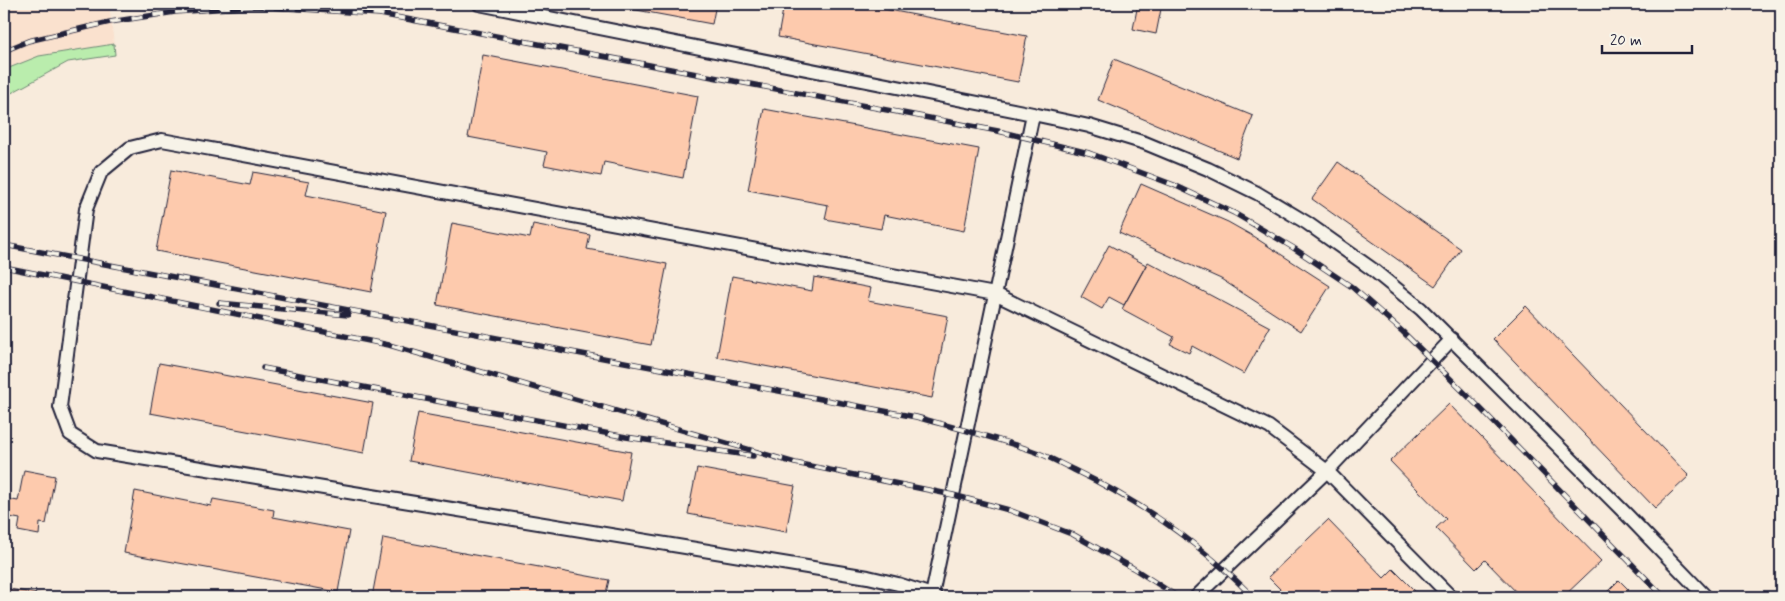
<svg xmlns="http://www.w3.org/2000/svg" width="1785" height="601" viewBox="0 0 1785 601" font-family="Mynerve,sans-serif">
<rect width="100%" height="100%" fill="#f8ebdc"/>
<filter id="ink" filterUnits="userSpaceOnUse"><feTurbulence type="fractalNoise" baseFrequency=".02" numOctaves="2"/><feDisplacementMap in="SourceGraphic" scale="10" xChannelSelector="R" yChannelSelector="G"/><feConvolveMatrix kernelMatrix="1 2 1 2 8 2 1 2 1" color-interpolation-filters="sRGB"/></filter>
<g filter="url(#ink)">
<path fill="#fae1ce" d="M4,4H109L114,44L39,56L4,70Z"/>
<path fill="#baedad" stroke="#6e8874" d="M114,44L115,55L68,62L4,97V70L39,56Z
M827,591H843L877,597H817Z"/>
<path fill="#fdcaad" stroke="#22223b" d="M604,4H716L712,24Z
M784,4H857L1027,36L1018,82L778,37Z
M1138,4H1162L1156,34L1133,29Z
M483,55L698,96L683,178L604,162L601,176L544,165L547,152L468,137Z
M1114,59L1253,116L1237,158L1098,100Z
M764,109L979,149L964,231L884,215L881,229L825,219L828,205L748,190Z
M1338,162L1461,249L1435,286L1312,199Z
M171,170L250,185L253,172L309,182L306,195L386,211L371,292L156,251Z
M1141,184L1228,222L1251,235L1330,286L1301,331L1221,279L1119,233Z
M452,223L530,238L533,224L590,235L587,249L667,264L651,345L437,305Z
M1109,245L1146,265L1124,305L1109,297L1102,309L1081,297Z
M1148,262L1270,327L1244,374L1192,346L1189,353L1170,344L1174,337L1122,309Z
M732,276L812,291L814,277L871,288L868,301L948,316L932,398L717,357Z
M1526,306L1689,476L1655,508L1493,339Z
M159,363L373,403L364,453L150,413Z
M1449,404L1601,561L1563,597H1521L1485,560L1476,569L1436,528L1446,519L1390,461Z
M418,413L631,452L622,501L409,461Z
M697,468L795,486L786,532L688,514Z
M24,470L55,476L46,524L40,523L39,535L18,531L20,519L4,516L7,499L18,501Z
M135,491L211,506L213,499L274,510L273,517L349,531L338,592L124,553Z
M1328,520L1384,578L1393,569L1421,597H1288L1268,577Z
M383,538L609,580L605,597H372Z
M1619,580L1629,590L1621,597H1602Z
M4,588L55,597H4Z"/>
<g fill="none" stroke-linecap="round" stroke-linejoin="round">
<defs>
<path id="lane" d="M479,4L1033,114
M932,595L898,584L868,577L97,451L70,434L60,407L86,209L101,172L130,148L162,140L995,294L1269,427L1327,471L1451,597
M936,597L932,595L1033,114L1089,126L1145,143L1208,169L1257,193L1307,223L1372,269L1421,309L1627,515L1706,597
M1196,597L1327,471L1452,339"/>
</defs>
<use href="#lane" stroke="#22223b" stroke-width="16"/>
<use href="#lane" stroke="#f7f3e8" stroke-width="12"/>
<defs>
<path id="rail" d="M4,51L28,41L110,22L175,12L254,6L380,14L998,131L1089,153L1174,185L1234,213L1292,247L1352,287L1403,332L1481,409L1664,597
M4,245L916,417C956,428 997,438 1036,452C1049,457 1062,464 1074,470C1141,502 1201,544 1253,597
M4,267L389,345L795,463L953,495L1009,510L1074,535L1133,568L1178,597
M219,303L348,315
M263,368L626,437L753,456"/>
</defs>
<use href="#rail" stroke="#22223b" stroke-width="5.5"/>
<use href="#rail" stroke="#f7f3e8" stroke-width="4" stroke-dasharray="11" stroke-linecap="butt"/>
</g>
</g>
<rect width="1785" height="601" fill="none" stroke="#f7f3e8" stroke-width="20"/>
<rect x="10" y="10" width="1765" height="581" fill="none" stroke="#22223b" stroke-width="2" filter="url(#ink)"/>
<path d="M1602 45v8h90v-8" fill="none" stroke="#22223b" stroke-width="2.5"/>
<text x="1610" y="45" font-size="15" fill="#22223b" stroke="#f7f3e8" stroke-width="4" paint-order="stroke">20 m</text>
</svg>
